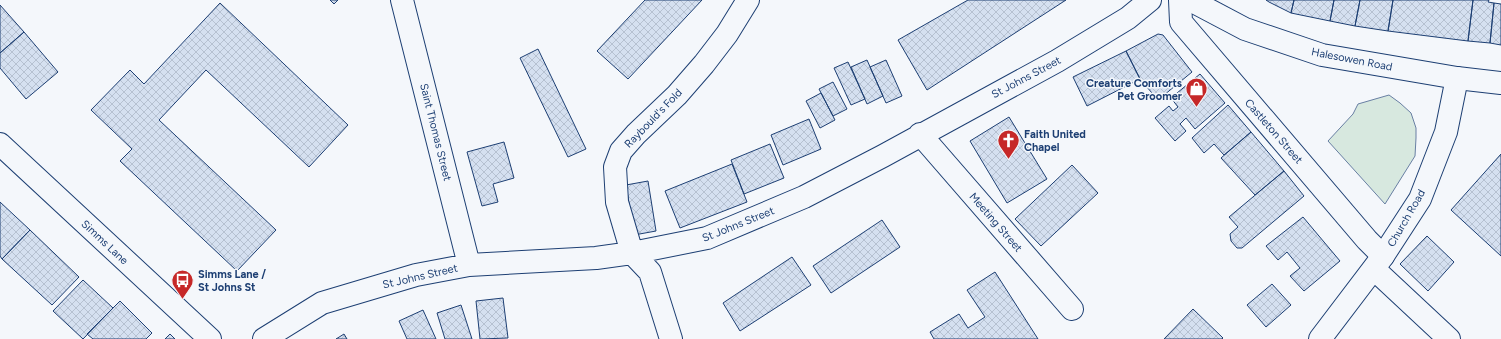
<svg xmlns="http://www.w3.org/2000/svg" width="1501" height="339" viewBox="0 0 1501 339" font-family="Figtree,sans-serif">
<defs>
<pattern id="building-cross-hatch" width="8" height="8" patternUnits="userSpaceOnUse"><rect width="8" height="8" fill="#d5e0f0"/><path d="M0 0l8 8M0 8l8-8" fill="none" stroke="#b6c1d1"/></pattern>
</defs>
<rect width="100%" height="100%" fill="#f4f7fb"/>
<path fill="#d7e8df" stroke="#687fa3" d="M1389,95L1400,103L1411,113L1416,128V138L1415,156L1385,204L1328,141L1353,114L1358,104Z"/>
<path fill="url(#building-cross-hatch)" stroke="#1d3f73" d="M330,0H338L334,4Z
M645,0H702L628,79L597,51Z
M968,0H1066L927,90L898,40Z
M1266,0H1294L1291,13L1269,2Z
M1294,0H1334L1330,21L1291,13Z
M1334,0H1360L1355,26L1330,21Z
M1360,0H1393L1388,31L1355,26Z
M1393,0H1473L1468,41L1388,31Z
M1473,0H1489L1488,2L1494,3L1490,43L1468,41Z
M220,3L348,125L309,167L206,70L159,120L276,230L237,271L120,161L132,149L91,110L130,70L144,84Z
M1494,3L1501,4V45L1490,43Z
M0,5L24,32L0,53Z
M24,32L58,72L26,99L0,68V53Z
M1158,34L1163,35L1192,72L1158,100L1140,79L1126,51Z
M538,49L586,149L568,157L520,58Z
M1126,51L1140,79L1087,106L1073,77Z
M867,60L883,96L867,104L851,67Z
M886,60L902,96L886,103L870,67Z
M848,62L865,99L851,105L834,68Z
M1200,74L1225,103L1195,129L1186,118L1180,124L1186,131L1175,141L1155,118L1169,106L1173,111L1178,107L1171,98Z
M833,82L847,109L833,116L819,89Z
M821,93L835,120L820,128L806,101Z
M1228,105L1251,132L1224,155L1214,144L1204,153L1192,138Z
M1009,117L1047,179L1007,203L970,141Z
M809,119L821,149L783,165L771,135Z
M1251,132L1284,171L1255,195L1221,158Z
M504,142L514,178L493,184L498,202L482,206L467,152Z
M770,144L784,178L744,194L731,160Z
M1501,154V256L1451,210Z
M732,164L747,202L680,228L665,191Z
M1072,165L1098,193L1041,246L1015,219Z
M1284,171L1304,196L1242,248H1237L1231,241L1230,234L1238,227L1229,217Z
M648,181L656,231L634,235L626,185Z
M0,202L30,230L2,259L0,256Z
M1303,217L1340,261L1304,291L1290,276L1300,268L1287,252L1278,260L1266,246Z
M882,220L900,247L831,293L813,266Z
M30,230L79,277L52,305L2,259Z
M1427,236L1454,262L1428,291L1400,264Z
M792,257L811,285L740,331L723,303Z
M995,272L1038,339H934L930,332L959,314L968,328L985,317L967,290Z
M83,280L113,308L83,339L53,311Z
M1272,284L1291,305L1266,327L1247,305Z
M503,298L508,338L480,339L476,301Z
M120,301L152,333L146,339H93L87,334Z
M461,305L472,339H445L437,313Z
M1193,309L1223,338L1222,339H1164Z
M423,310L436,339H407L399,321Z
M170,334L175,339H165Z
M344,334L347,339H336Z"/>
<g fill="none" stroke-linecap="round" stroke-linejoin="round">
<defs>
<path id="minor" d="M402,0L469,265
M1180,0L1181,22L1367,240L1383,256
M920,134L1072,309
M1374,269L1449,339
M264,339L322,303L416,275L469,265L596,258L632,253L707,238L804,197L883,156L1057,61L1128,18L1150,0
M671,339L650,272L632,253L617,202L615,167L621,151L636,134L677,95L704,64L727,34L748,0"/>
<path id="tertiary" d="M0,144L210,339
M1320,339L1383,256L1420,199L1446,132L1457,78"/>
<path id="primary" d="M1190,0L1245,29L1322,55L1457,78L1501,83"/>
</defs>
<use href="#minor" stroke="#1d3f73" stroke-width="24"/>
<use href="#tertiary" stroke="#1d3f73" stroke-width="24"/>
<use href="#primary" stroke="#1d3f73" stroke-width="24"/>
<use href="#minor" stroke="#f4f7fb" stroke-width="22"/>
<use href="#tertiary" stroke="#f4f7fb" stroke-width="22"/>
<use href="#primary" stroke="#f4f7fb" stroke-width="22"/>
</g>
<defs>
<symbol id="shop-pin" viewBox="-11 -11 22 30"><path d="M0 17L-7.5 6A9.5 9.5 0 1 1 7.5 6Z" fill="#c62828" stroke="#f4f7fb"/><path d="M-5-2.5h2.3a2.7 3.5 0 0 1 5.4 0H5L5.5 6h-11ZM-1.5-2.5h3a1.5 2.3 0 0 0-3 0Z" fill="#fff"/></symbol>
<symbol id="church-pin" viewBox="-11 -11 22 30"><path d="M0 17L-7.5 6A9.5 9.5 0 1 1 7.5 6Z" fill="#c62828" stroke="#f4f7fb"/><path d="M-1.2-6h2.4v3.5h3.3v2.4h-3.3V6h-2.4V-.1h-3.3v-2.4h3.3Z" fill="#fff"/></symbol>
<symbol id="bus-pin" viewBox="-11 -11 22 30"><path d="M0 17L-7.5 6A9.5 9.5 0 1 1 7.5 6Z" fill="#c62828" stroke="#f4f7fb"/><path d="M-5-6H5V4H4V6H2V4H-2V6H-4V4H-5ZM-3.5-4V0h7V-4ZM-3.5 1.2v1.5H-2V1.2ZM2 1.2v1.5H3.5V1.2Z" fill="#fff"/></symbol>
</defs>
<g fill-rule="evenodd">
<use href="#shop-pin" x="1184" y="76" width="25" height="34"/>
<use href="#church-pin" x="996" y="128" width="25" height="34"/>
<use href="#bus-pin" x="170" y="268" width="25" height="34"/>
</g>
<g text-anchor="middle" stroke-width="3" stroke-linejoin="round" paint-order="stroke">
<g font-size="11" fill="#1d3f73" stroke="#f4f7fb">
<text transform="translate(1352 59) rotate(11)" y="4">Halesowen Road</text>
<text transform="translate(1026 77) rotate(-28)" y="4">St Johns Street</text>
<text transform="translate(653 118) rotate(-46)" y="4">Raybould's Fold</text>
<text transform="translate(1274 131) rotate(49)" y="4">Castleton Street</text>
<text transform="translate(436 132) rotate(76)" y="4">Saint Thomas Street</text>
<text transform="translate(1406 218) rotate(-60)" y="4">Church Road</text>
<text transform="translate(996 222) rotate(49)" y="4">Meeting Street</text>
<text transform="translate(738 224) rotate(-22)" y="4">St Johns Street</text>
<text transform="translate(105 242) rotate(43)" y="4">Simms Lane</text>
<text transform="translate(420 276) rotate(-13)" y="4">St Johns Street</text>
</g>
<g font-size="11" font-weight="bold" fill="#1d3f73" stroke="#f4f7fb" text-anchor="start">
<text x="1182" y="87" text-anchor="end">Creature Comforts<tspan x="1182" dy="13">Pet Groomer</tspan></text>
<text x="1024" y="138">Faith United<tspan x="1024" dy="13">Chapel</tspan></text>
<text x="198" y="278">Simms Lane /<tspan x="198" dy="13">St Johns St</tspan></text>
</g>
</g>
</svg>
